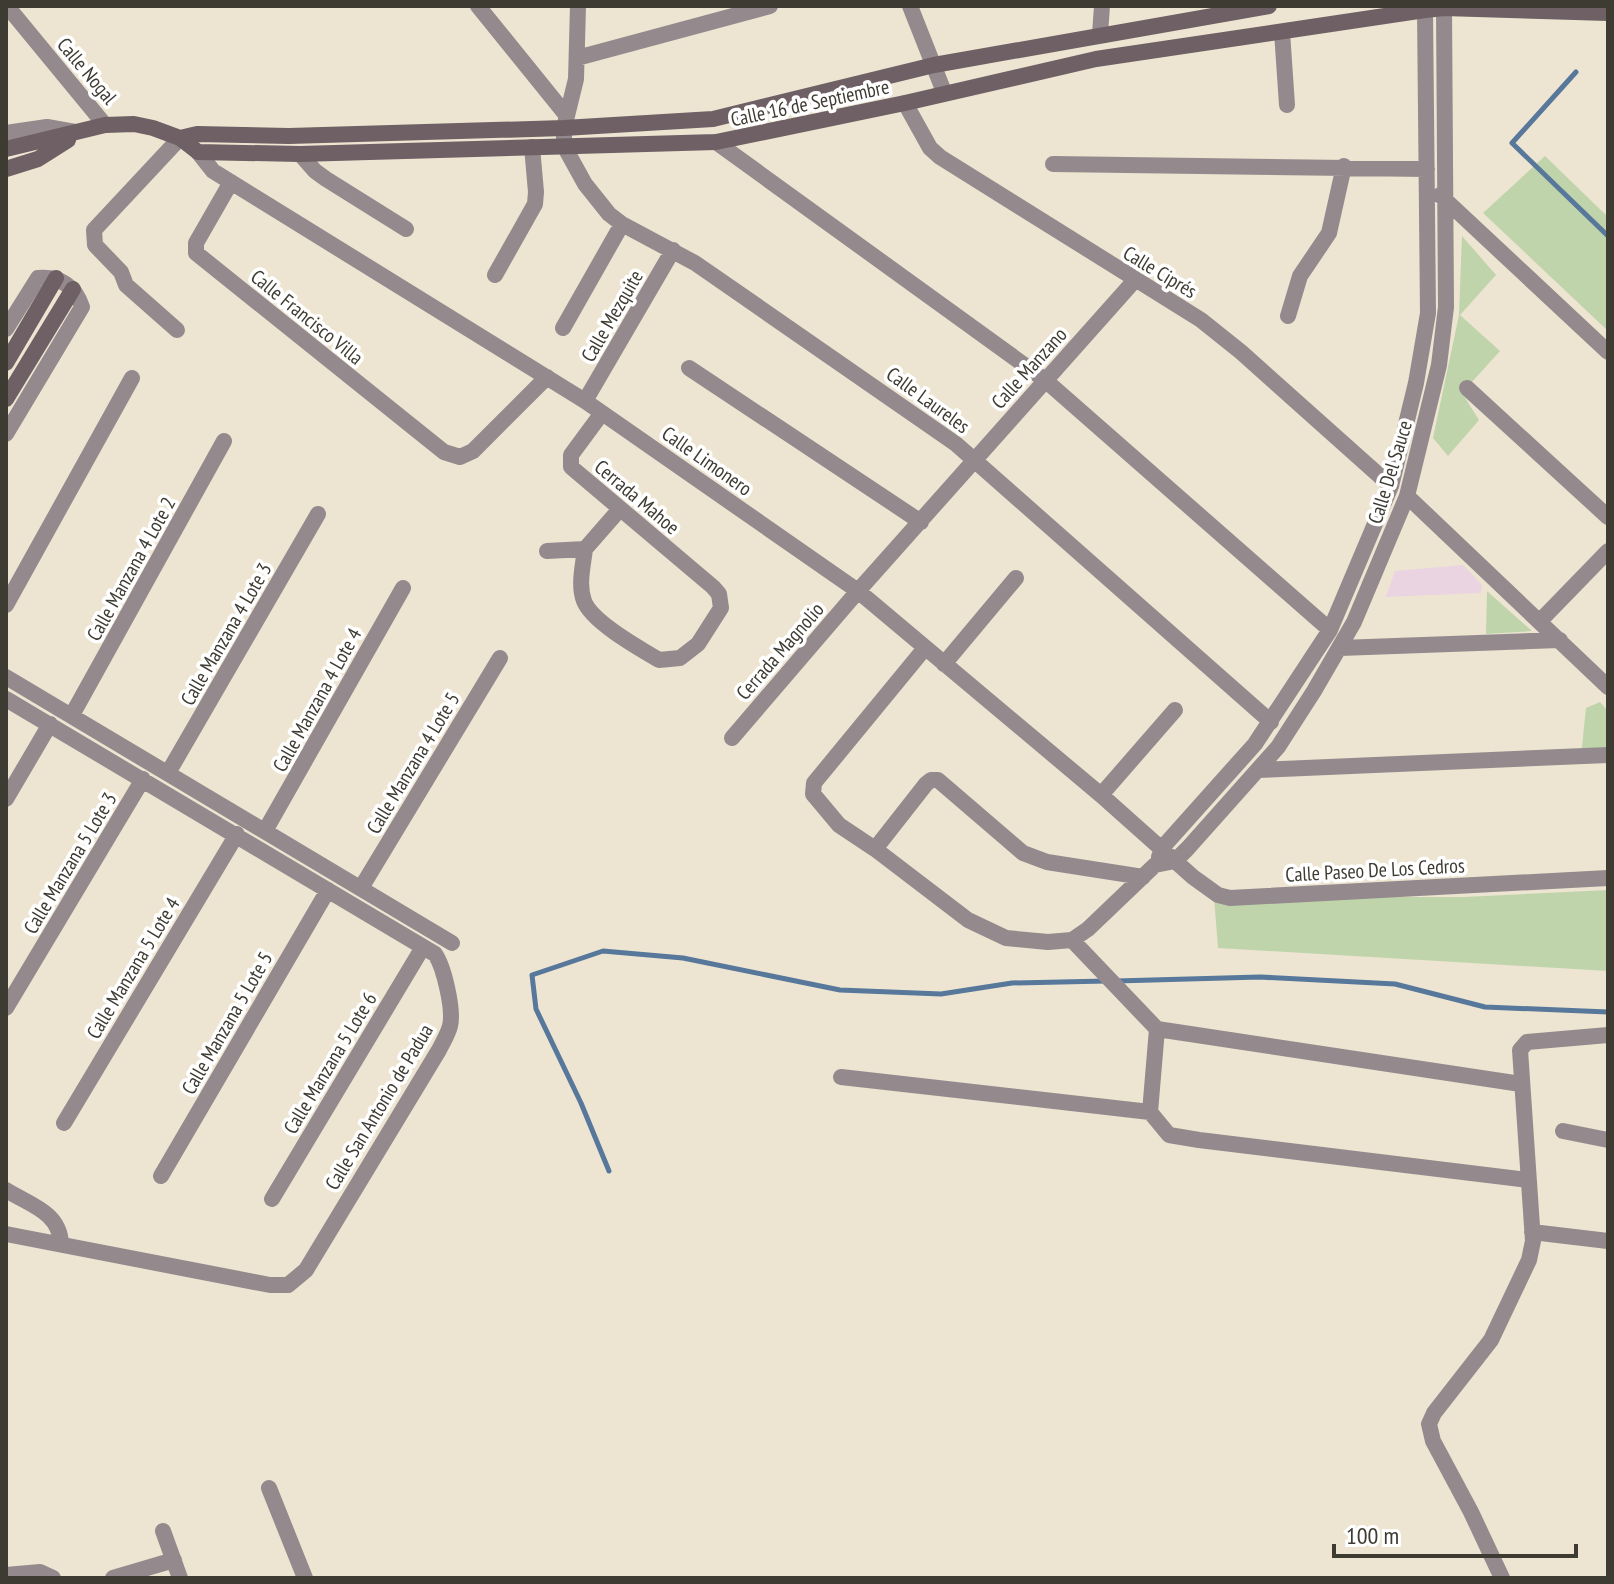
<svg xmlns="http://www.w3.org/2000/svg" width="1614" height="1584" viewBox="0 0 1614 1584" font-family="'PT Sans Narrow',sans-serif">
<rect width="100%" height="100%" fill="#ede5d1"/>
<path fill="#ead4e1" d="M1463,565L1482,585L1481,593L1386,597L1395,571Z"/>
<path fill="#c0d4ac" d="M1545,156L1608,217V331L1483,213Z
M1462,236L1496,275L1460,315L1500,351L1462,393L1479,420L1448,456L1433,438L1459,315Z
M1487,591L1532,631L1486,634Z
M1600,702L1608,711V753L1581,756L1586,708Z
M1608,890V971L1218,948L1214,897H1464Z"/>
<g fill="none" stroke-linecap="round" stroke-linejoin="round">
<path stroke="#57779b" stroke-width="5" d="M1576,72L1512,143L1608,236
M1116,981L1260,977L1395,984L1485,1007L1608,1012
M609,1171L581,1103L536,1009L532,975L603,951L683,958L840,990L941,994L1012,983L1106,981"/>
<path stroke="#948a8d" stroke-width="16" d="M7,6L105,125
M478,6L567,116
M578,6L576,79L564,128V146L585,184L609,214L622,224L695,263L956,444L1271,722
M910,6L944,92
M1282,32L1287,105
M1100,34L1102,6
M577,58L770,6
M905,103L930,148L940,157L1201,320L1241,352L1391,486
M6,133L47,127L75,132
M716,142L1045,380L1330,630
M198,152L213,171L585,401L858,591L1101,795L1193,877L1218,895L1230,898L1608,878
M300,154L315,171L326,179L406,229
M1053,164L1427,169
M231,182L196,243V253L444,452L460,457L473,451L547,377
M1440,195L1608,352
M495,275L535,204L536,192L532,147
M1288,316L1300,276L1329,233L1344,166
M563,328L622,224
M6,329L38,278C60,276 75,286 82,307L6,434
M177,330L126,285L121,272L95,245L94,230L180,138
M689,368L921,522
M1467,388L1608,517
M585,401L673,250
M1407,496L1608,687
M585,549C583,566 578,585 584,601C592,622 639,648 659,660L680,658L698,644L721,608L719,594L713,587L571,467V455L602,413
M547,551L585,549L620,509
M6,605L132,378
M1541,620L1608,551
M925,648L814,783L813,794L839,825L875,849L968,920L1006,938L1048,942L1072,940L1088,929L1155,865L1175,861L1188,848L1278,747L1314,691L1354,622L1407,496L1439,365L1446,307L1444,8
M1340,648L1560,640
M944,664L1016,578
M6,677L452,943
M6,699L435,954C444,967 454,1010 450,1026C448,1034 443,1042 439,1050L306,1270L288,1285H270L6,1234
M72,715L224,441
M732,738L858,591L1135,280
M1258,770L1608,755
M168,773L318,514
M1101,795L1175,710
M6,799L50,724
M265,831L403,588
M875,849L926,784L931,780H938L1023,853L1047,862L1143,877
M1159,857L1162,848L1255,744L1330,630L1391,486L1416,383L1428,313L1425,10
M361,888L500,658
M1072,940L1157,1029
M6,1008L143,779
M841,1077L1150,1112L1169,1135L1199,1140L1528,1180
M1150,1112L1157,1029L1521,1084
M64,1123L237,834
M1563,1131L1608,1140
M161,1176L328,890
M6,1190C30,1205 60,1212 61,1244
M272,1199L423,947
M1532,1232L1608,1241
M269,1488L305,1578
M163,1531L180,1578
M6,1575L40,1572L53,1578
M113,1578L174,1560
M1502,1578L1471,1512L1433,1441L1429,1424L1434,1413L1491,1340L1529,1260L1533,1241L1520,1050L1527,1042L1608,1035"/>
<path stroke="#6e6064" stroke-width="16" d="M180,138L197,134L289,136L564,128L713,119L934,65L1269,6
M6,149L105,125L134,124L153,128L180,138L198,152L300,154L716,142L905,103L1096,59L1425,10L1444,8L1608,13
M6,169L38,159L68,140
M6,363L56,278
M6,399L73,289"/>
</g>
<g text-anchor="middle" stroke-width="7" stroke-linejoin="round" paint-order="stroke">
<g font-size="20" fill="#3e3b33" stroke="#fff">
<text transform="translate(87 71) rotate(50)" y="7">Calle Nogal</text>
<text transform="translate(810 103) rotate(-12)" y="7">Calle 16 de Septiembre</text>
<text transform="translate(1160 272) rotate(31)" y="7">Calle Ciprés</text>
<text transform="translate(612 316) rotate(-60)" y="7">Calle Mezquite</text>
<text transform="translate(307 317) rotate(39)" y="7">Calle Francisco Villa</text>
<text transform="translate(1029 368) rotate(-48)" y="7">Calle Manzano</text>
<text transform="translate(928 400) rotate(36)" y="7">Calle Laureles</text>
<text transform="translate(707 461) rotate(35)" y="7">Calle Limonero</text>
<text transform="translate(1390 472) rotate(-73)" y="7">Calle Del Sauce</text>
<text transform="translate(637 497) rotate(40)" y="7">Cerrada Mahoe</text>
<text transform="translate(131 569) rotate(-61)" y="7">Calle Manzana 4 Lote 2</text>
<text transform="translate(226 634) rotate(-60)" y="7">Calle Manzana 4 Lote 3</text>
<text transform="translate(780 651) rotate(-49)" y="7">Cerrada Magnolio</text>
<text transform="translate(317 700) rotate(-61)" y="7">Calle Manzana 4 Lote 4</text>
<text transform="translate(413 763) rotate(-59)" y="7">Calle Manzana 4 Lote 5</text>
<text transform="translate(70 863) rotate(-59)" y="7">Calle Manzana 5 Lote 3</text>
<text transform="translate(1375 870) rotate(-3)" y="7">Calle Paseo De Los Cedros</text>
<text transform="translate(133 968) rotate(-59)" y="7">Calle Manzana 5 Lote 4</text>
<text transform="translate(227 1023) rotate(-60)" y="7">Calle Manzana 5 Lote 5</text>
<text transform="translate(330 1063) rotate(-59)" y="7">Calle Manzana 5 Lote 6</text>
<text transform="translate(379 1107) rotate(-59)" y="7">Calle San Antonio de Padua</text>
</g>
</g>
<rect width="1614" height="1584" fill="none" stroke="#3e3b33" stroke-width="16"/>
<path d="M1334 1544v12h242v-12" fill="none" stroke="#3e3b33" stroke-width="4"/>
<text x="1346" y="1544" font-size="24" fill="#3e3b33" stroke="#ffffff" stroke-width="6" paint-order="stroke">100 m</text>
</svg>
